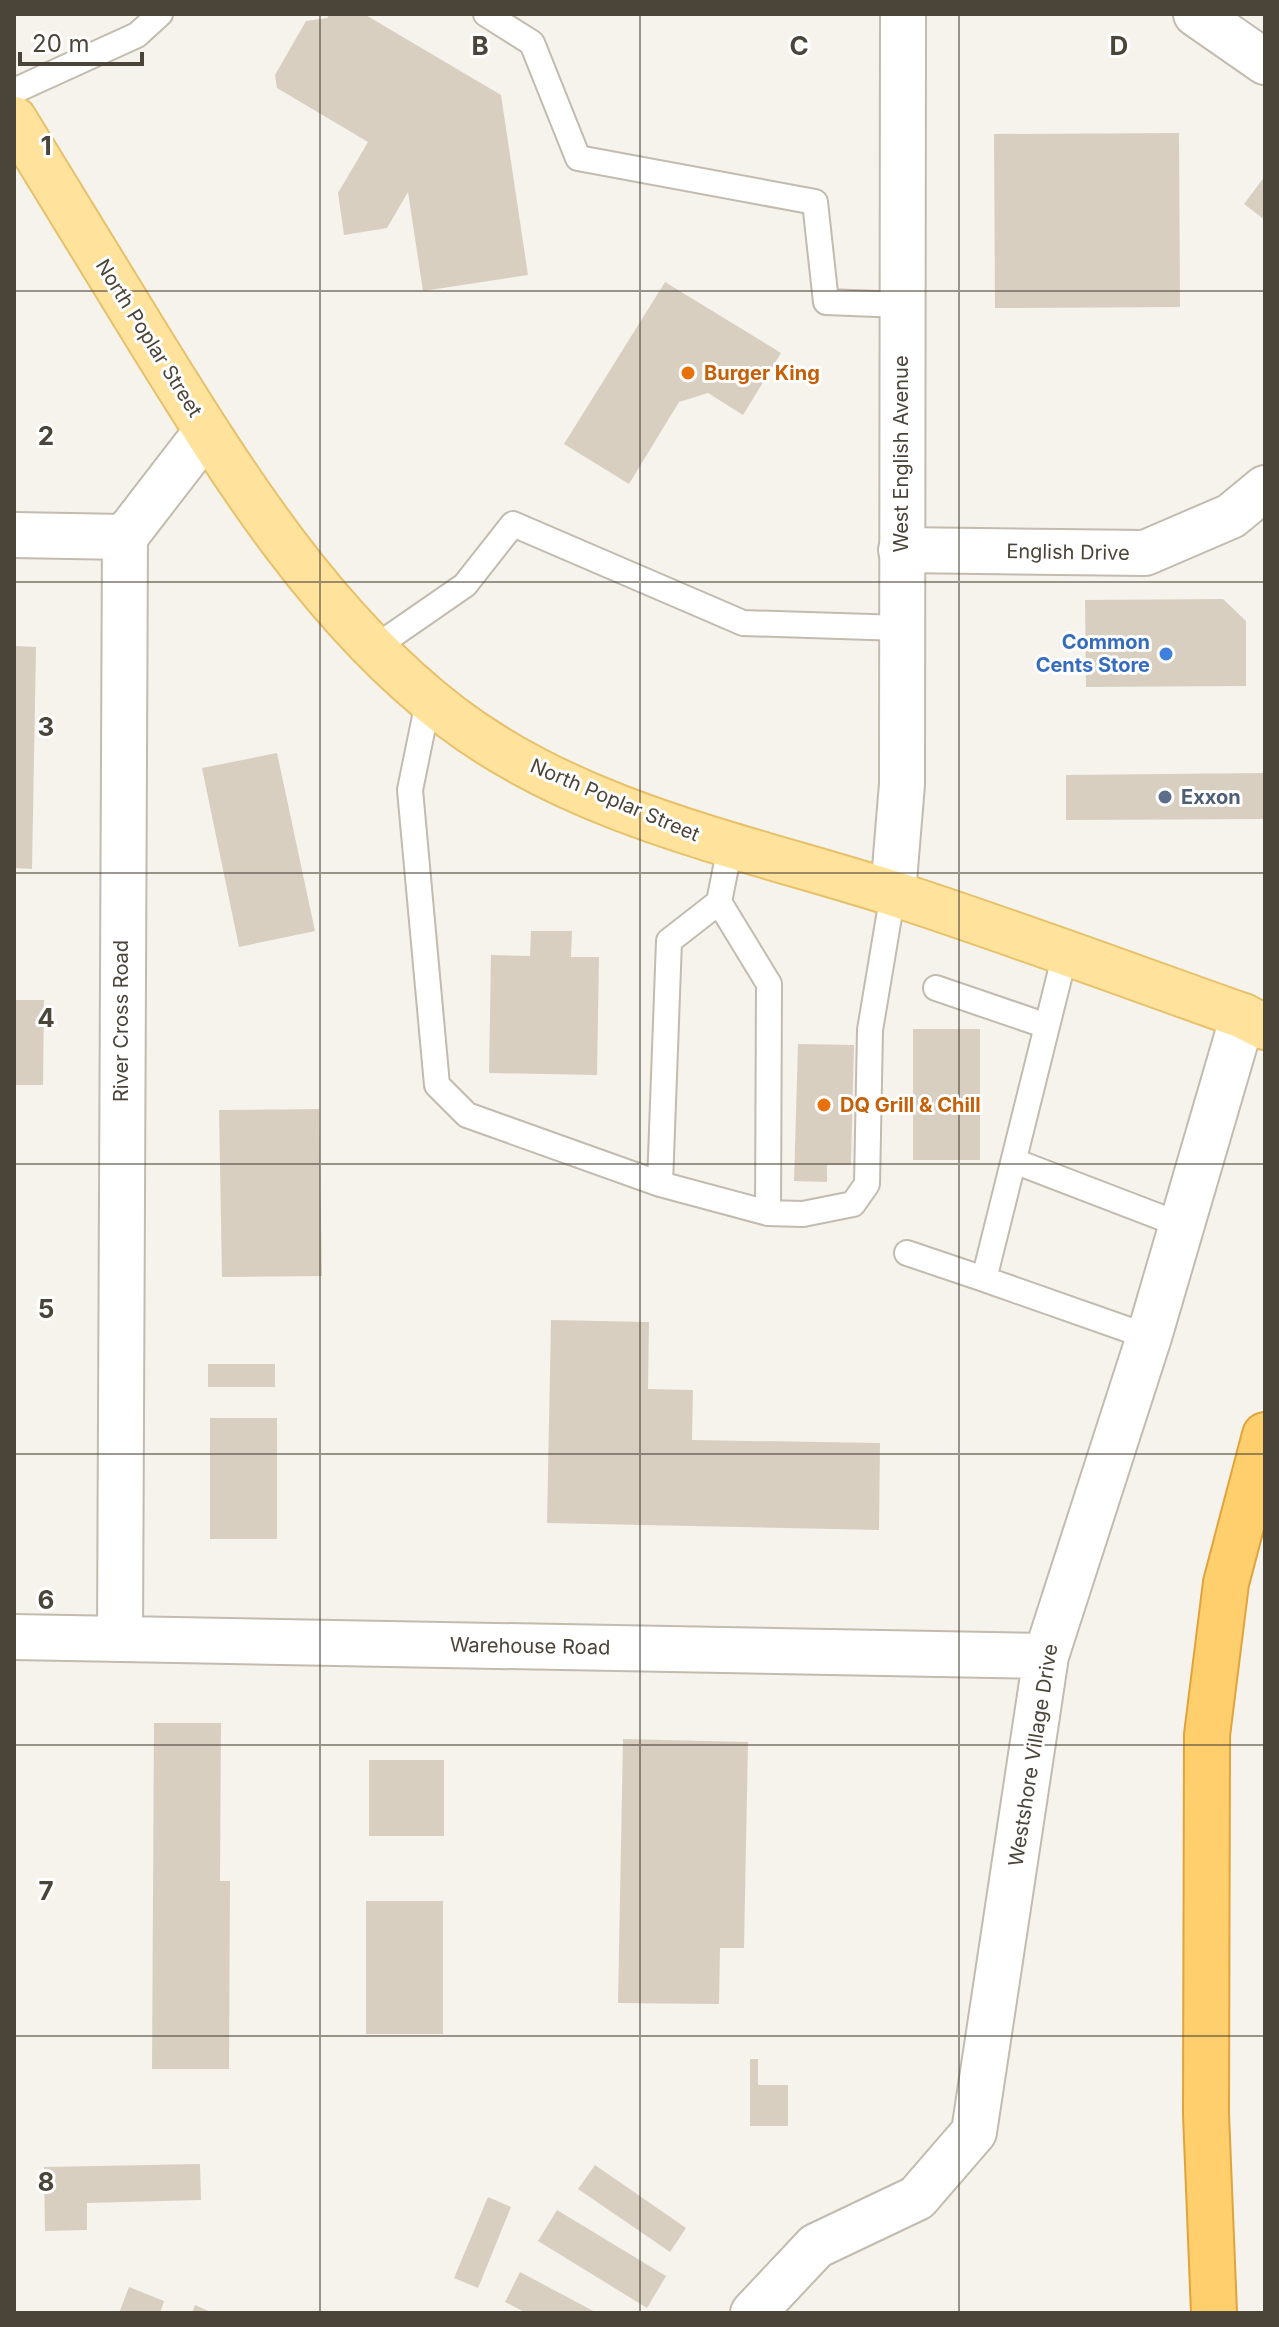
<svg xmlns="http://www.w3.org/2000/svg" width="1279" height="2327" viewBox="0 0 1279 2327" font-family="Inter,sans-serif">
<rect width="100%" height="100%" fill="#f6f3ec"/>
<path fill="#d8cfc1" d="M330,14H364L501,95L528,275L423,291L408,192L387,228L344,235L338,193L368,142L277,88L275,75L306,21L327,18Z
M1179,133L1180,307L995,308L994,134Z
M1265,176V220L1244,204Z
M665,282L781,353L743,415L708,393L679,402L629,484L564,444Z
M1223,599L1246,621V686L1086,687L1085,600Z
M14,646L36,647L32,869L14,868Z
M277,753L315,931L239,947L202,768Z
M1265,773V819L1066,820V775Z
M531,931H572L571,957H599L597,1075L489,1073L491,955L530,956Z
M14,1000H44L43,1085H14Z
M913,1029H980V1160H913Z
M798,1044L854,1045L851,1165H827V1182L794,1181Z
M319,1109L322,1276L222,1277L219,1110Z
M551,1320L649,1322L648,1389L693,1390L692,1440L880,1443L879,1530L547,1523Z
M208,1364H275V1387H208Z
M210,1418H277V1539H210Z
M154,1723H221L220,1881H230L229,2069H152Z
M623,1739L748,1742L744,1948H720L719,2004L618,2003Z
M369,1760H444V1836H369Z
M366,1901H443V2034H366Z
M750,2059H758V2085H788V2126H750Z
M200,2164L201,2200L87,2203V2230L45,2231L44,2167Z
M595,2165L686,2228L670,2252L578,2189Z
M488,2197L511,2207L478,2288L454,2278Z
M557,2210L666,2276L647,2308L538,2241Z
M520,2272L597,2313H526L505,2302Z
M129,2287L164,2301L160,2313H119Z
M195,2305L213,2313H192Z"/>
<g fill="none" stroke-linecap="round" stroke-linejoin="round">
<defs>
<path id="service" d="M486,14L532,43L578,158L815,202L826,302L902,305
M14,91L137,35L160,14
M374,648L465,585L513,524L743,623L901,628
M429,697L410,790L437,1085L467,1115L660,1184
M730,847L719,902L769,984L768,1213
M719,902L669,941L660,1184L768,1213L803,1214L853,1204L867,1184L870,1030L893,893
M1065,954L984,1279L1149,1337
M936,988L1047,1026
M1014,1161L1181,1225
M907,1253L984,1279"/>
<path id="minor" d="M1196,14L1265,62
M14,535L125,537
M901,550L1145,553L1231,516L1265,488
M14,1637L1046,1656
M120,1638L125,537L206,432
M753,2313L816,2246L917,2198L974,2132L1046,1656L1149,1337L1243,1016"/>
<path id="tertiary" d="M893,893L902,784L903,14"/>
<path id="primary" d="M14,119C60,194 106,269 152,344C235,478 324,620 451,717C580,815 745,846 895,894C1012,932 1127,975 1243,1016L1265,1027"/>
<path id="motorway" d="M1214,2313L1206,2114L1207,1735L1226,1583L1265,1435"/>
</defs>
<use href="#service" stroke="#c2bbae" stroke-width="28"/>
<use href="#minor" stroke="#c2bbae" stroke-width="48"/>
<use href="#tertiary" stroke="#c2bbae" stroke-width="48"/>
<use href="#primary" stroke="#e6c16a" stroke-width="48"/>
<use href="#motorway" stroke="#e0a43c" stroke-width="48"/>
<use href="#service" stroke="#fff" stroke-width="24"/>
<use href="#minor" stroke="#fff" stroke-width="44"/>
<use href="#tertiary" stroke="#fff" stroke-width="44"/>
<use href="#primary" stroke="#ffe39c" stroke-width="44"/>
<use href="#motorway" stroke="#ffcf6e" stroke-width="44"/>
</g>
<path fill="none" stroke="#4b4439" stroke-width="2" stroke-opacity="0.55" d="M320,14V2313M640,14V2313M959,14V2313M14,291H1265M14,582H1265M14,873H1265M14,1164H1265M14,1454H1265M14,1745H1265M14,2036H1265"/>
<g fill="#e8710a" stroke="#fff" stroke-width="3">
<circle cx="688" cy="373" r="8"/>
<circle cx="824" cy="1105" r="8"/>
</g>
<circle fill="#3f7fe0" stroke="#fff" stroke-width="3" cx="1166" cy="654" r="8"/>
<circle fill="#5c6f8a" stroke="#fff" stroke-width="3" cx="1165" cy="797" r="8"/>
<g text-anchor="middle" stroke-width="6" stroke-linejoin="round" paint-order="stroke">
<g font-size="20" fill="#4b4439" stroke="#fff">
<text transform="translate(149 338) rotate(58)" y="7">North Poplar Street</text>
<text transform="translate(901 454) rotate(-90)" y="7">West English Avenue</text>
<text transform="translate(1068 552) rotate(1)" y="7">English Drive</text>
<text transform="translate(615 800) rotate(23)" y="7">North Poplar Street</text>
<text transform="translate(121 1021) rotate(-90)" y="7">River Cross Road</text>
<text transform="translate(530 1646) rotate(1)" y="7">Warehouse Road</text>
<text transform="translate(1033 1755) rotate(-81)" y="7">Westshore Village Drive</text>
</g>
<g font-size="20" font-weight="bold" fill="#c56008" stroke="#fff" text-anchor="start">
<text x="704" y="380">Burger King</text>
<text x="840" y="1112">DQ Grill &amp; Chill</text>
</g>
<g font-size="20" font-weight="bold" fill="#366cbe" stroke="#fff" text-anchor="end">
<text x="1150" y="649">Common<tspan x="1150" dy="23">Cents Store</tspan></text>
</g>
<g font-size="20" font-weight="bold" fill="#4e5e75" stroke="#fff" text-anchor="start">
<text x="1181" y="804">Exxon</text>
</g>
</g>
<g font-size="26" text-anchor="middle" font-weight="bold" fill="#4b4439" stroke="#fff" stroke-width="6" stroke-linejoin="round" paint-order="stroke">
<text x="480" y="55">B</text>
<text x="799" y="55">C</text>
<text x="1119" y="55">D</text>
<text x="46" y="155">1</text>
<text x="46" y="445">2</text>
<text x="46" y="736">3</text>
<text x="46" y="1027">4</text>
<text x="46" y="1318">5</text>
<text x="46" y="1609">6</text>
<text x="46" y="1900">7</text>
<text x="46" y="2191">8</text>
</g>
<rect width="1279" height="2327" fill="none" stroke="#4b4439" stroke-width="32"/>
<path d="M20 52v12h122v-12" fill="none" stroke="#4b4439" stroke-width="4"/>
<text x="32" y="52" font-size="24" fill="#4b4439" stroke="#ffffff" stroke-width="6" paint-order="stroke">20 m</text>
</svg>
